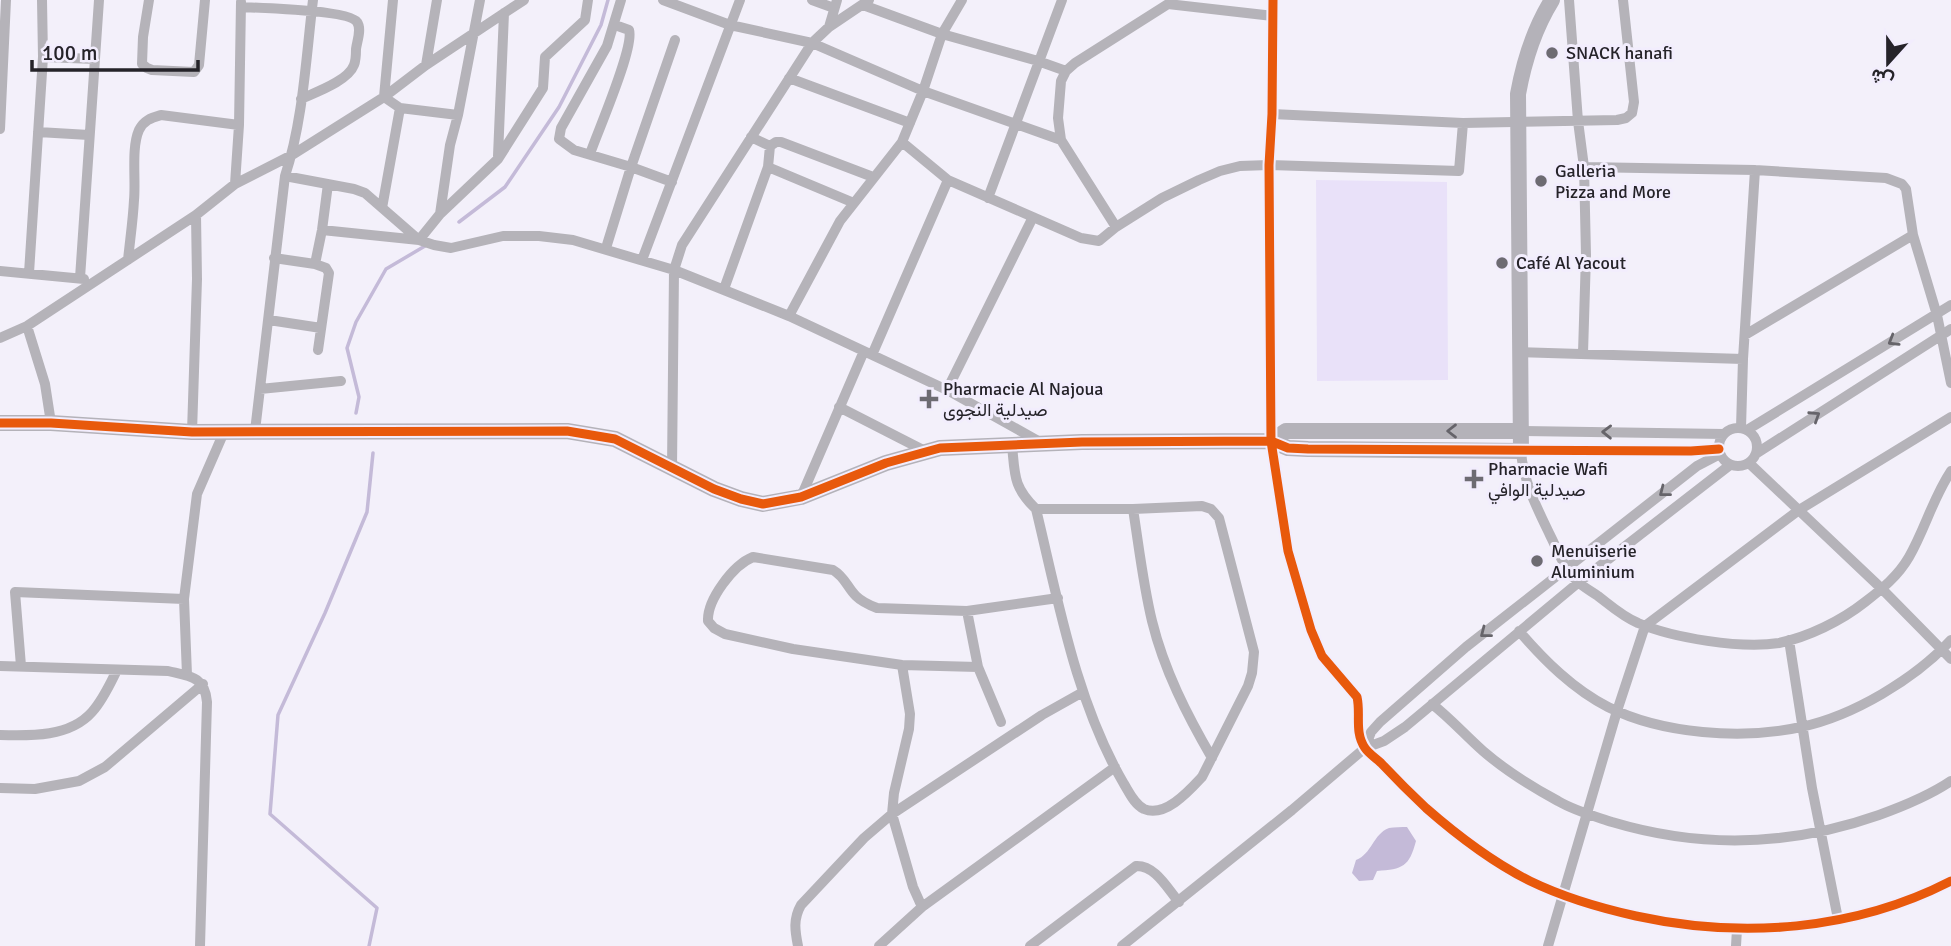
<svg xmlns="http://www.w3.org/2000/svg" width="1951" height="946" viewBox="0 0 1951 946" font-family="Signika,Vazirmatn,sans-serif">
<rect width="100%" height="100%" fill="#f3f0fa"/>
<path fill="#e9e1f9" d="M1316,180L1447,182L1448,380L1317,381Z"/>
<path fill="#c4bad8" d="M1407,827L1416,841C1409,867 1403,869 1377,871L1373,880L1359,881L1352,873L1356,860C1372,854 1373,834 1389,828C1394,827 1402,827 1407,827Z"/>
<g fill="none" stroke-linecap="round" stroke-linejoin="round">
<path stroke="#c4bad8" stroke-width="3.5" d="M459,222L505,187L559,107L601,25L608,0
M356,413L359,397L347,348L356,322L386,269L425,246
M369,946L377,908L270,814L278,715L325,613L367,512L373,453"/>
<path stroke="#b5b3b9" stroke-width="10" d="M149,0L143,37L142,64L147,68L152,70L194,72L199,65L205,0
M313,0C306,57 303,122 285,176L354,189L365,193L419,240L434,245L451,248L503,236H539L573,240L674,270L789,316L947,390L1042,443
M393,0L384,97L400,108L458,115
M621,0L607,46L561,128L559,139L574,150L631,167L672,182
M663,0L730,25L812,43L923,91L1061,140
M812,0L834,8
M962,0L942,34L923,91L902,142L948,180L1081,238L1099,241L1116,227L1162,198L1199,180L1220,171L1240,166L1269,165L1459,171L1463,123
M1273,0L1272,114L1269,165L1271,441L1288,551L1311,630L1322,656L1357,697C1361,714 1354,732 1365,748C1369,754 1376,758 1381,763C1396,779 1410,793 1426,808C1458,836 1492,862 1530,881C1563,897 1600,908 1636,916C1741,939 1854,931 1951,881
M1569,0L1578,121L1584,167L1586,255L1583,353
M863,5L942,34L1038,61L1066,71
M241,7C260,8 349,10 357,22C362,29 357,41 356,49C356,53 356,60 354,65C348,81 316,92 301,99
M829,27L837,0
M43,57L95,59
M426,65L437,0
M789,78L910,123
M1272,114L1463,123L1617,120L1626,118L1632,113L1634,102L1623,0
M0,129L6,0
M38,132L89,135
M770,146L776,142H781L873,177
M590,154C597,133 635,47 629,30L615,25
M498,156L504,13
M768,167L854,203
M1584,167L1755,170L1886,178L1902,184L1906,189L1913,235L1937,315L1951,383
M235,184L239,125L241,2
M988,198L1062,0
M382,208L400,108
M440,214L498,159L543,88L545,57L585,20L588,0
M1116,227L1061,140L1058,118L1061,81L1066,71L1075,63L1168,4L1273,16
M322,230L419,240L440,214L450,145L458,115L480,0
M606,248L631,167L675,40
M274,258L315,264L326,268L329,273L318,350
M128,260C130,240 133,220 134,200C136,180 131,148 139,130C144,120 151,118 161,115L239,125
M642,260L740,0
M315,264L322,230L328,184
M0,271L84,279
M29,273L43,57L42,0
M80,278L99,0
M724,289L768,167L770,146L751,137
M789,316L840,221L902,142
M269,320L321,328
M27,326L45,384L51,423
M1745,335L1913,235
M0,338L27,326L196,215L235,184L292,155L384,97L426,65L524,0
M1519,352L1743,359
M872,355L948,180
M260,389L341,381
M947,390L1033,217
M839,407L927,452
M1719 447a19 19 0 1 1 38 0a19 19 0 1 1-38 0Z
M1741,428L1743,359L1755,170
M1747,430L1951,305
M255,431L285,176
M1520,431L1724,434
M192,432L197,279L196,215
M1012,445C1015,475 1013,487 1036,509C1058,600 1076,702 1124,784C1129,792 1134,804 1144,809C1165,818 1189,791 1202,777L1248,686L1252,673L1254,652L1219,518L1211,509L1202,506L1133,509H1036
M1719,449L1691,451H1521C1523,481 1537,508 1550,535C1558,551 1564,568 1577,581C1583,587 1591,591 1598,596C1611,606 1623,617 1638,623C1673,638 1741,649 1779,643C1808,637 1841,621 1865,602C1882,589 1898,576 1909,557C1925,529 1933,498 1951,471
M1757,453L1951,329
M1749,463L1882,589L1951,659
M672,468L674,270L682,245L812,43L829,27L869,0
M801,497L864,351
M1133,509C1139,547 1143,584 1152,621C1164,670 1187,715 1212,758
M967,611L978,667L1001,722
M1519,631C1545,661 1573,689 1608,707C1662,734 1742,740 1801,727C1853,716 1915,679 1951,640
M1789,640L1812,788L1838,919
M902,665L910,714L909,729L894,793L892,814L913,887L922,907
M0,666L168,671C189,676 205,676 207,702L200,946
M21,666L15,592L184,599
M978,667L902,665L793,649L725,634L714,628L708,621C707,600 733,565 753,557L833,570C845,577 847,587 856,596C862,602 869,605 877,608L967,611L1058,598
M187,675L184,599L197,494L224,432
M1432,704C1450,718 1465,735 1483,751C1505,770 1532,787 1558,801C1575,811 1594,816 1612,822C1702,849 1791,846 1879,815C1904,806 1929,796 1951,781
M0,735C31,736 70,737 92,712C103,700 110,684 117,670
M1365,748L1371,732L1380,722L1466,647L1697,466L1720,454
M0,788L35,789L79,781L105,767L203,684
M798,946C795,931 793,919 801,905L864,838L892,814L1042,715L1083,692
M879,946L922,907L1115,767
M1030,946L1136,866C1155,865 1167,888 1179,902
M1122,946L1292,810L1365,748L1384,741L1405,727L1579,582L1730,465
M1548,946L1617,711L1645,626L1799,510L1951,417
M1736,946L1737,929"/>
<path stroke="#b4b2b9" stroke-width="16" d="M0,423H51L192,432L567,431L615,439L714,489L741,499L763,504L801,497L886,463L940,448L1082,442L1271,441L1288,448L1308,449L1521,451L1518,94C1524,61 1534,29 1552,0
M1271,441L1286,431H1520"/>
<defs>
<path id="cycleway" d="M1273,0L1272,114L1269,165L1271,441L1288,551L1311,630L1322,656L1357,697C1361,714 1354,732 1365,748C1369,754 1376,758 1381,763C1396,779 1410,793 1426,808C1458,836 1492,862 1530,881C1563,897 1600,908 1636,916C1741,939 1854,931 1951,881
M0,423H51L192,432L567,431L615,439L714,489L741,499L763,504L801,497L886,463L940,448L1082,442L1271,441L1288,448L1308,449L1691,451L1719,449"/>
</defs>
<use href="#cycleway" stroke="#f2edfd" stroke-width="13"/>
<use href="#cycleway" stroke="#e8590c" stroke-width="9"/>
</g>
<defs><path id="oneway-chevron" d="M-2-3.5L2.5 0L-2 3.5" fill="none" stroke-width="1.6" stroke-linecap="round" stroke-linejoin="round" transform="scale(1.75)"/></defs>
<g stroke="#66646a">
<use href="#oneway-chevron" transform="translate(1893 341) rotate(149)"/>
<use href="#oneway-chevron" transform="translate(1815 416) rotate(-33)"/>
<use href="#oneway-chevron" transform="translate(1607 432) rotate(-179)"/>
<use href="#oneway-chevron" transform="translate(1664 492) rotate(142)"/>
<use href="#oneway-chevron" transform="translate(1485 633) rotate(142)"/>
</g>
<use stroke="#65636a" href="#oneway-chevron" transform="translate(1452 431) rotate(180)"/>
<g fill="#6d6b72" stroke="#f2edfd" stroke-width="2.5">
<circle cx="1552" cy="53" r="7"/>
<circle cx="1541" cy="181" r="7"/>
<circle cx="1502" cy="263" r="7"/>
<path d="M925.5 388.5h7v7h7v7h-7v7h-7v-7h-7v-7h7z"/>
<path d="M1470.5 468.5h7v7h7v7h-7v7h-7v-7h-7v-7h7z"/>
<circle cx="1537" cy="561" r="7"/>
</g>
<g text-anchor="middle" stroke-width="6" stroke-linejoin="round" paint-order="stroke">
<g font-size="18" fill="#252329" stroke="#f2edfd" text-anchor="start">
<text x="1566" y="59">SNACK hanafi</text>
<text x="1555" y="177">Galleria<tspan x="1555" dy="21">Pizza and More</tspan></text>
<text x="1516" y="269">Café Al Yacout</text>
<text x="943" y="395">Pharmacie Al Najoua<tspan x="943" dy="21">صيدلية النجوى</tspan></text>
<text x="1488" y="475">Pharmacie Wafi<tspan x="1488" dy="21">صيدلية الوافي</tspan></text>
<text x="1551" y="557">Menuiserie<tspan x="1551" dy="21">Aluminium</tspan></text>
</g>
</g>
<g transform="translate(1888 63) rotate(201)" stroke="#f2edfd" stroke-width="5" paint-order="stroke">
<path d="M0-5L12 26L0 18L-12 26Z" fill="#252329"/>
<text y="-10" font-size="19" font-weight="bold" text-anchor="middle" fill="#252329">ش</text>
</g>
<path d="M32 60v10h166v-10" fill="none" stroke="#252329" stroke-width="3.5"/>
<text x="42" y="60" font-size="21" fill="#252329" stroke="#f2edfd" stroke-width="5" paint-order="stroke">100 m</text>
</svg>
